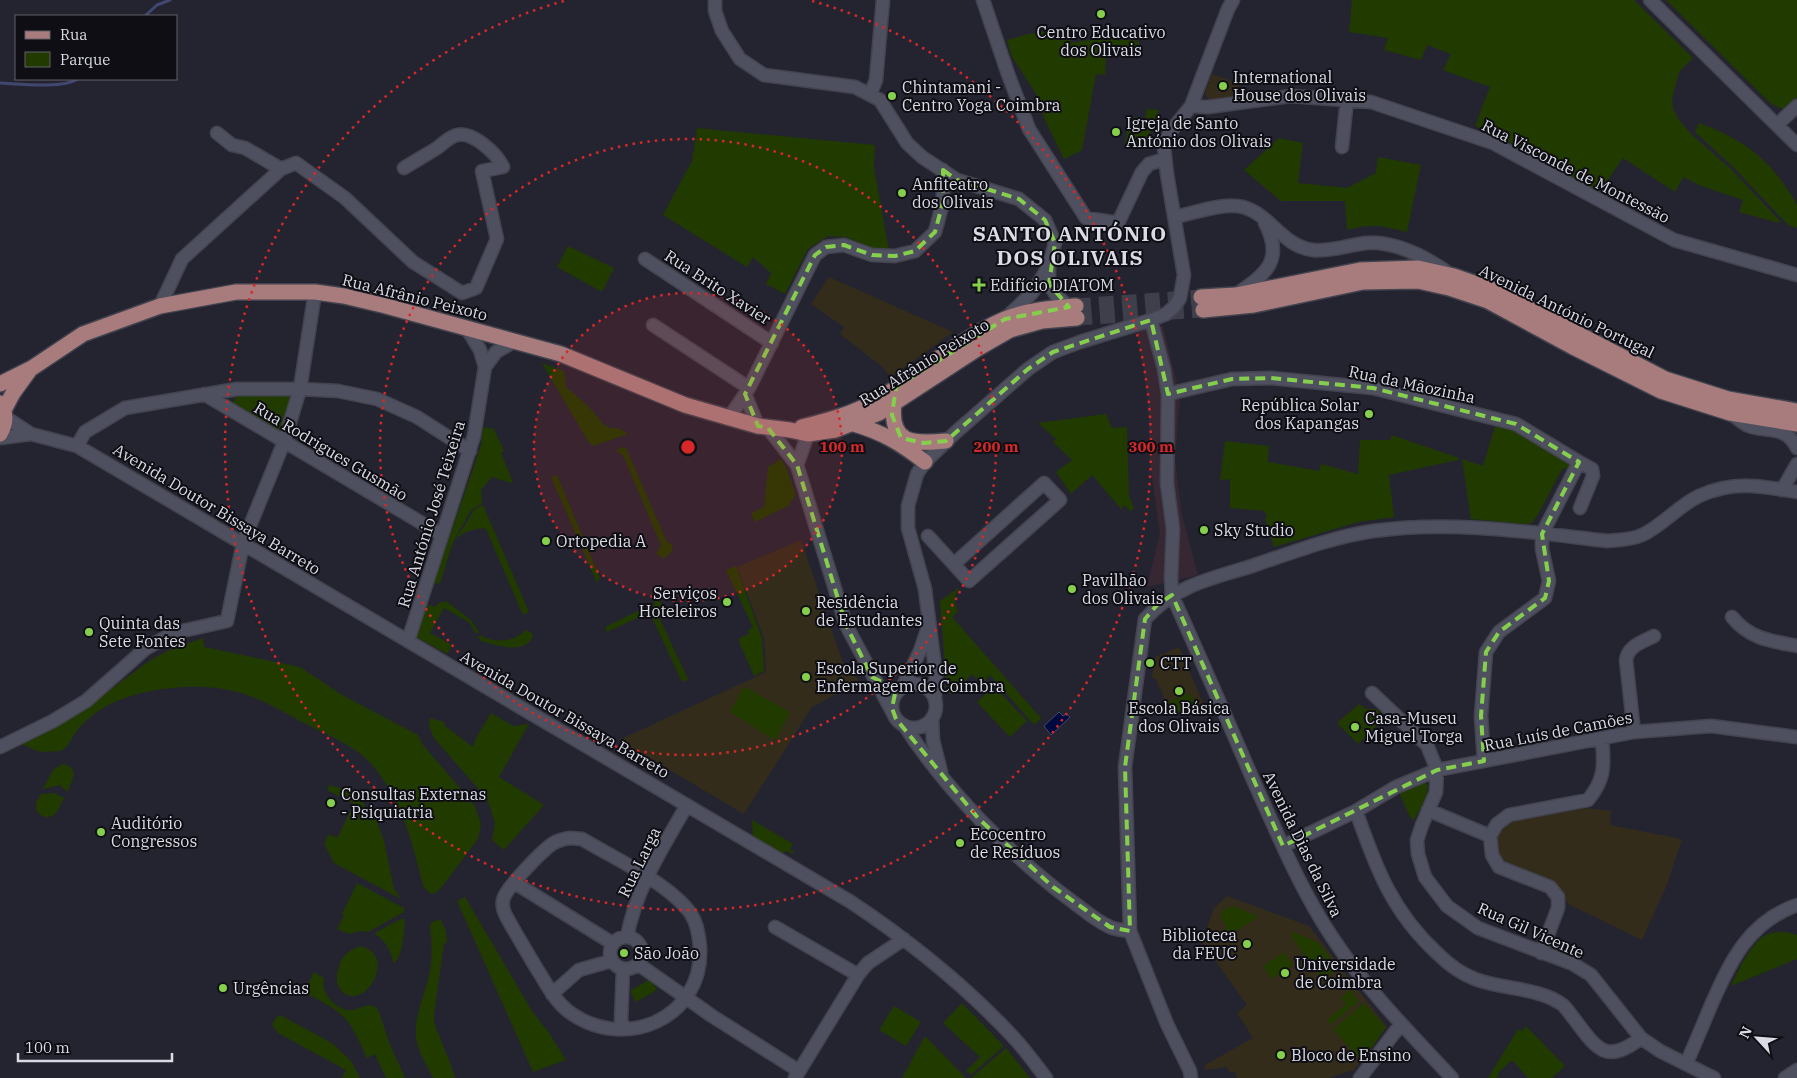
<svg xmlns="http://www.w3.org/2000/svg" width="1797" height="1078" viewBox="0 0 1797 1078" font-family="'IBM Plex Serif',serif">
<rect width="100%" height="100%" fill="#242431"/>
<path fill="#372733" d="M1163,326L1180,396L1175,460L1182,515L1198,575L1147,587L1160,534L1150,461L1148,397L1137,331Z"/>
<path fill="#332c1b" d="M1212,74L1238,83L1240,96L1213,101L1209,100L1205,94L1206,90Z
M829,277L953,332L891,377L880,365L840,334L844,327L811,304Z
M801,540L844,666H851L859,682L812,707L744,814L619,740L766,672L764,638L737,567Z
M1179,647L1203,703L1172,716L1156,679L1152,678L1155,657Z
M1585,808L1611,811L1610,825L1682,839L1666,887L1642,940L1570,905L1549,881L1501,864L1494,842L1498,829L1509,820Z
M1227,896L1309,926L1387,1027L1354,1070L1329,1078H1237L1235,1071L1230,1073L1227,1067L1205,1070V1065L1253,1038L1237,1013L1247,1005L1202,942L1214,908Z"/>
<path fill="#213a00" d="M1352,0H1634L1693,58L1679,72L1672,100L1673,109L1679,120L1692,135L1730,168L1780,221L1779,223L1739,212L1743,200L1701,186L1683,177L1675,192L1623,158L1599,193L1505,140L1475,126L1490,87L1443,70L1451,54L1427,45L1421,60L1384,50L1388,38L1349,32Z
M1666,0H1797V97L1783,109L1771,104Z
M1068,28L1071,43L1101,38L1139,41V45L1106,55L1105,75L1096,74L1082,150L1064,159L1044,118L1041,102L1011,55L1007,40L1028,34Z
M1147,109L1159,110L1144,147L1125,144L1129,117L1145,119Z
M1699,123C1735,136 1766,155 1787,189C1790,193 1795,200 1797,205C1797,211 1797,221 1797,228L1788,225L1732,166L1695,132Z
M697,128L875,145L874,167L889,251L872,248L846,237L828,236L808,249L785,294L766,284L771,273L753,257L747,267L663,215L692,161Z
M1279,138L1303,143L1298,183L1347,188L1376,173L1378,157L1421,165L1407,232C1382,226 1373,223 1347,230L1345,201H1281L1244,170Z
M568,246L614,268L602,292L557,267Z
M542,363L564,371L566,387L589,407L604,425L610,428H618L628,434L593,446L588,441Z
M289,394L291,398L282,432L278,434L234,408L233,401L238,395Z
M1106,414L1112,428L1127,427L1129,495L1134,509L1130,511L1125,505L1121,509L1092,475L1071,494L1056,472L1072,460L1053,442L1056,439L1038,423Z
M1496,423L1515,428L1570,463L1567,468L1562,469L1539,513L1532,523L1525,524L1471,519L1462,459L1483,466Z
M483,427L494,429L504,451L501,453L513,482L511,483L492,477L481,490L482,504C477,506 470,510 467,516C466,518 466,521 464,523C451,541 448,559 441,581L438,584L434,583L481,445Z
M1391,435L1459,458L1458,460L1389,475L1394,517L1358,522L1274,547L1265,518L1267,517L1265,511L1230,508V479L1220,480L1225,441L1269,446L1268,462L1319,471L1321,464L1358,474L1360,440H1391Z
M621,447L626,448L667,542L672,544C674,551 669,556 663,558L656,554L661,545L623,455L616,451Z
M781,459L786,467L796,495L792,501L789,502L790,505L755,522L751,513L764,507L768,467Z
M557,475L600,578L597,583L551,477Z
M483,505L529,612L523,615L486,529C476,527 463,533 455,539C458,533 464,527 467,522C471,514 474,508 483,505Z
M736,566L762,638L764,671L754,676L738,639L749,634L748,630L753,627L726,570Z
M958,588L959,589C953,596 954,603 958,611L952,617L1041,718L1034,725L990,675L982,684L972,674L954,692L950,694L947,691L940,601Z
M654,598L660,601L663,607L656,611L688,679L682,682L650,613H648L607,632L605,627L646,607L650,608L655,603L651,599Z
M446,601L471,620L479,632L476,634L469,622L444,608L430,633L452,645L447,654L415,636L427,604L435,607L439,603Z
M525,630L531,632L533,637C523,655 496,645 481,641L478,637L480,635C492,643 515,643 525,630Z
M203,638L204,647L300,667L342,695L418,735L423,745L475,806L481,824L478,839L445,883L436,893L431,894L424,888C412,844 404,804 374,767C360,749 334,738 314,728C293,718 272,704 250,696C210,680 148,686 110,704C97,711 83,722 75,733C71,739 68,747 61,751L40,752L21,744L82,711L149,661L169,650Z
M994,686L1027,721L1010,737L977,702Z
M743,688H747L788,711L789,715L775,740L730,712Z
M1190,693L1195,705L1173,715L1168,702Z
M1359,704L1366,709H1376L1385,717L1358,744L1337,723Z
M491,713L513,726L529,724L499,777L544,805L504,850L492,840L495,823L487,799L434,738L429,726L430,718L444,722L445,726L473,747L476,738Z
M62,764C81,767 72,781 67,792L60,785L43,789L53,770Z
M1424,783L1428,785C1427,798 1420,809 1414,820L1410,817L1399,793Z
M329,785C348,791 364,790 366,814L376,819L384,841L394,889L401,899L334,863L324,843L329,834L337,838L354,804L327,790Z
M54,793L64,798C61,803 59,809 56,813C49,821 35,816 36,805C36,801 39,797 41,794Z
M752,820L793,844L790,849L794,852L793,854L787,851L782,853L753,836Z
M357,883L404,908V912L368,932L360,931L349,934L337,929L344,916L342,914Z
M465,897L532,1011L549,1033L566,1060L533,1072L457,901Z
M1232,906L1256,915L1257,918L1225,938L1226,926L1221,916L1222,911Z
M403,918L405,920C404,931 403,956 394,963L393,962C391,949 385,941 375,934L376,932Z
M439,920H441L446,931L447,943H444L434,1015V1022L455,1076V1078H433C428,1067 420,1055 417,1043C412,1021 423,1000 428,979C433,961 432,944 430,926L432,922Z
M1293,932L1319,943L1338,968L1322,980L1291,936Z
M1786,932L1797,935V959L1731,986C1738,971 1751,942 1766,935C1772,932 1779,932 1786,932Z
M360,946C397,954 368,1007 345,994C332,986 337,966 344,956C349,951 354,948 360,946Z
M1284,952L1293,965L1272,979L1263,966Z
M314,972L324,978C321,993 333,1007 348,1010C359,1011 368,1000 378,1009L389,1042L405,1078H386L375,1054L367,1058C348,1017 347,1014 307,994L309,990L306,988Z
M650,979L657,990L636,1002L630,991Z
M1350,990L1359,1001L1331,1025L1327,1020L1346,1004L1341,997Z
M962,1003L1004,1046L971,1075L966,1071L980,1057L943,1023Z
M1364,1003L1386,1027L1362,1062L1333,1029Z
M894,1006L921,1022L906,1046L879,1030Z
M280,1015L332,1043L351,1061L360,1078H342L346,1070L278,1033L272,1025L276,1018Z
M1526,1026L1565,1066L1552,1078H1528L1512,1060L1498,1073L1499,1075L1496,1078H1488L1518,1029L1522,1031Z
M925,1036L966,1078H902Z
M1006,1048L1030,1078H971Z"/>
<path fill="#00093e" stroke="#414870" d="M1059,712L1063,716L1066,714L1070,717L1051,735L1044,726Z"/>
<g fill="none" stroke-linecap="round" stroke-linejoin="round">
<path stroke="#414870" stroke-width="3" d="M145,16L157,5L170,0
M0,83C20,84 61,89 78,79"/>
<path stroke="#3f3f4c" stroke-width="15" stroke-dasharray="15 8" stroke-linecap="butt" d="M1076,306L1201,297
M1077,318L1203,310"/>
<defs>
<path id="minor" d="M715,0V11L722,31L740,59L764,75L855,87L880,100L907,143L922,157L957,180L1019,199L1045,220L1055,243L1049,266V284L1056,295L1069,307
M983,0L1008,74L1029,129L1086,218L1118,223L1142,172L1149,164L1165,159
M1650,0L1797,145
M870,95L876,80L883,0
M1191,106L1208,107L1291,96L1371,102L1493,143L1674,240L1797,275
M1777,125L1797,106
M217,133L232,145L245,148L281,169
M1342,147L1347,99
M1175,217C1194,213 1224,202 1243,207C1270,214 1283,247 1313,250C1329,252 1349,245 1366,243C1397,241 1426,257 1450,274
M645,259L772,343
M1238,293C1267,274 1284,259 1265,223
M160,306L182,259L281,169L296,163L345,198L413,262L462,293L476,288L497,239L482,171L503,167C497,154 473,131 457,135C449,137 444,143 437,148C426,155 415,161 404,168
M1006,318L1032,293L1049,266
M1151,320L1164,369L1168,394L1167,483L1173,529L1171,579L1172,595C1200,657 1227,719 1254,782C1278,835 1300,889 1332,937C1366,989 1410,1033 1452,1078
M653,325L749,388
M485,367L496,352L515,341
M204,394L442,535
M745,394L758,426
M1168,394L1232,379L1271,378L1373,388L1516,424L1579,462L1542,534V549L1549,581L1545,598L1499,632L1486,652L1481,716L1484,761
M1730,413C1736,417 1743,424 1749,426C1769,433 1786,425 1797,448
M5,417L31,434
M729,418L749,388L815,255L826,247L844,245L872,255L895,256L915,251L935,232L943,202V170
M768,428L797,465L846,625L894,715
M0,438L31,434L77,446L851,902C911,942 966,986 1015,1039C1026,1051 1036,1065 1046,1078
M77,446L85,432L125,408L237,389H300L338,391L377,399L417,417L470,451
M1579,462L1592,469L1593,476L1580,508
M797,465L808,434
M1782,490L1797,464
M928,536L969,581L1060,500L1044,483L954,564
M1732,617C1750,639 1771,641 1797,646
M408,641L474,436L485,367L480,350L466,327
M892 706a22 22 0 1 1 44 0a22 22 0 1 1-44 0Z
M903,686L920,651L928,627
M1372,693L1427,745L1437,770L1436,792L1422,825L1417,840L1418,854L1425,877L1447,906L1478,928L1573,964L1591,975L1641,1038L1660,1051L1714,1078
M935,697L936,676L925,589L908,528V506L917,474L925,462L956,432L1028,369L1053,352L1080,342L1151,320L1166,314L1174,307L1180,298L1184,275L1167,174L1164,147L1166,139L1171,131L1191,106L1228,9L1233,0
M932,718L933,740L941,772
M904,725C945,789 1012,857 1073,902C1084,910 1095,920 1108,926C1114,930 1123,930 1130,931
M1634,732L1626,660C1628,646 1642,642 1654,636
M0,747L53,721L86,701L145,649L173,633L227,621L243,543L284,442L300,389L315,292
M1428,810L1490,836
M1356,811C1376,868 1392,912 1438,954C1448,964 1462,974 1475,979C1504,990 1538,987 1563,1005C1567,1009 1571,1015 1575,1020C1597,1049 1606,1065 1641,1038
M570,838L582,839C614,858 670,884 691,914C697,923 699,936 700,947C704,1019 623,1053 568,1011C554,1000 546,983 537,969C526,951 516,934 506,916C503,910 501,904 504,897C510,884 540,853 552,844C558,840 563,839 570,838Z
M1283,846L1356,811L1396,787L1437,770L1634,732L1711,726L1797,737
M515,883L612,943
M775,927L858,975
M610 953a16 16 0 1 1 32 0a16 16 0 1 1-32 0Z
M627,937C636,888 663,847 687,805
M1541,953L1558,908V897L1550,887L1499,867L1492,855L1490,836L1497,824L1509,815L1588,800C1606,778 1604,765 1602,738
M638,964L712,1016L799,1071
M623,969L621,1021L625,1029
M552,994L579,970L611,961
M1686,1064C1695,1044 1703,1024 1712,1003C1731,960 1749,922 1797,905
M795,1078L858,975L868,963L904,939
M1191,1078L1190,1071L1167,1024L1130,931L1125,767L1145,619C1176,585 1210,579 1252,566C1291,553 1332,537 1373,531C1451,520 1529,532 1607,541C1618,540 1631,540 1642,535C1662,526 1678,506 1699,496C1733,480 1762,486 1797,492
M1360,1078L1401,1024
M1785,1078L1797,1070"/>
<path id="major" d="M1201,297L1236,295L1360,270L1418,268L1454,276L1494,290L1665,379L1728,399L1797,411
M1203,310L1254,305L1363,282L1418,281L1449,288L1488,301L1573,347L1661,391L1730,413L1797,424
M0,384L32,368L83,334L160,306L236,292H315L344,296L386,306L561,354L685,405L758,426L790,430L808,434L835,430L879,413L977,349L1010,330L1042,321L1077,318
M894,403C889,445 914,444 946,441
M4,410L13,393L29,371
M854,424C884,433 900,443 925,462
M802,427C826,421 853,414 875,401C918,376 959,339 1005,319C1027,310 1052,308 1076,306
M0,434C6,423 7,414 0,403"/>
</defs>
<use href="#minor" stroke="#42434e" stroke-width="15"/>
<use href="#major" stroke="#42434e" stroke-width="18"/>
<use href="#minor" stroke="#4f505f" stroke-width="12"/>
<use href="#major" stroke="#a87c7c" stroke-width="15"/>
</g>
<path fill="none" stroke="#86cf4c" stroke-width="4" stroke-dasharray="10 6" stroke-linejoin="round" d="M943,170L957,180L1019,199L1045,220L1055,243L1049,284L1069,307L1005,319L896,387L892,415L901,438L924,443L946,441L1028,369L1053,352L1151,320L1168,394L1232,379L1271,378L1373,388L1516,424L1579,462L1542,534L1549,581L1545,598L1499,632L1486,652L1481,716L1484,761L1437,770L1283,846L1172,595L1157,605L1145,619L1125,767L1130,931L1110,927L1053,887L978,818L896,719L892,708L896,689L872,677L846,625L797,465L768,428L758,426L745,394L815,255L826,247L844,245L872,255L895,256L915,251L935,232L943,202Z"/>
<circle cx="688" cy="447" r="154" fill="#d62828" fill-opacity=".12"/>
<g fill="none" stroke="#d62828" stroke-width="2.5" stroke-dasharray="2.5 5">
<circle cx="688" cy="447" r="154"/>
<circle cx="688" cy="447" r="308"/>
<path d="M812 1A463 463 0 1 1 564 1"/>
</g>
<g fill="#86cf4c" stroke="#0e0e14" stroke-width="2">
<circle cx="1101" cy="14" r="5"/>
<circle cx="1223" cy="86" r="5"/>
<circle cx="892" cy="96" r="5"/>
<circle cx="1116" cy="132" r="5"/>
<circle cx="902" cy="193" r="5"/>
<path d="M976.5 277.5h5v5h5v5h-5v5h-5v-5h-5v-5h5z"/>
<circle cx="1369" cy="414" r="5"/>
<circle cx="1204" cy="530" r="5"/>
<circle cx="546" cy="541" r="5"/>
<circle cx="1072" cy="589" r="5"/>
<circle cx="727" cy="602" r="5"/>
<circle cx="806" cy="611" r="5"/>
<circle cx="89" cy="632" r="5"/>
<circle cx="1150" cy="663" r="5"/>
<circle cx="806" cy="677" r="5"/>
<circle cx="1179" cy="691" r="5"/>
<circle cx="1355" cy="727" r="5"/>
<circle cx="331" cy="803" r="5"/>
<circle cx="101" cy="832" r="5"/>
<circle cx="960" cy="843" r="5"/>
<circle cx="1247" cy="944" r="5"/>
<circle cx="624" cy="953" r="5"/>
<circle cx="1285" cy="973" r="5"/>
<circle cx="223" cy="988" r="5"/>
<circle cx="1281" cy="1055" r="5"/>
</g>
<g text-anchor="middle" stroke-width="4" stroke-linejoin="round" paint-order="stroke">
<g font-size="16" fill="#dadbe4" stroke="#0e0e14" text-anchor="start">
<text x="1101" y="38" text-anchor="middle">Centro Educativo<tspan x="1101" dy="18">dos Olivais</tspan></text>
<text x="1233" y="83">International<tspan x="1233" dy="18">House dos Olivais</tspan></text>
<text x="902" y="93">Chintamani -<tspan x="902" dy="18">Centro Yoga Coimbra</tspan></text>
<text x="1126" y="129">Igreja de Santo<tspan x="1126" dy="18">António dos Olivais</tspan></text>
<text x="912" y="190">Anfiteatro<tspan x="912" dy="18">dos Olivais</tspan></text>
<text x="990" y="291">Edifício DIATOM</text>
<text x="1359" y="411" text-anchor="end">República Solar<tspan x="1359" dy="18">dos Kapangas</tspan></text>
<text x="1214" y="536">Sky Studio</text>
<text x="556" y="547">Ortopedia A</text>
<text x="1082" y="586">Pavilhão<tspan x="1082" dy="18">dos Olivais</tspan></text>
<text x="717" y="599" text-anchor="end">Serviços<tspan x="717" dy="18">Hoteleiros</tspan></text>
<text x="816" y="608">Residência<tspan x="816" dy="18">de Estudantes</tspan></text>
<text x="99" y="629">Quinta das<tspan x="99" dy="18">Sete Fontes</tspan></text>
<text x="1160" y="669">CTT</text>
<text x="816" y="674">Escola Superior de<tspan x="816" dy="18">Enfermagem de Coimbra</tspan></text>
<text x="1179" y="714" text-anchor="middle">Escola Básica<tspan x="1179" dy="18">dos Olivais</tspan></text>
<text x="1365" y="724">Casa-Museu<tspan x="1365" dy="18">Miguel Torga</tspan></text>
<text x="341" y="800">Consultas Externas<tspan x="341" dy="18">- Psiquiatria</tspan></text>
<text x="111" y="829">Auditório<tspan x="111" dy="18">Congressos</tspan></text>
<text x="970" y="840">Ecocentro<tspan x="970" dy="18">de Resíduos</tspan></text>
<text x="1237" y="941" text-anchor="end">Biblioteca<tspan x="1237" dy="18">da FEUC</tspan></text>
<text x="634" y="959">São João</text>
<text x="1295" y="970">Universidade<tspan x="1295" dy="18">de Coimbra</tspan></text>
<text x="233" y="994">Urgências</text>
<text x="1291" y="1061">Bloco de Ensino</text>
</g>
<g font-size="16" fill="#dadbe4" stroke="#0e0e14">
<text transform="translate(1576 171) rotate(27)" y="6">Rua Visconde de Montessão</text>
<text transform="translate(718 287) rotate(33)" y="6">Rua Brito Xavier</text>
<text transform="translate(415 297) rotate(14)" y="6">Rua Afrânio Peixoto</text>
<text transform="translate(1567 311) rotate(26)" y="6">Avenida António Portugal</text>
<text transform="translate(924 362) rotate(-32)" y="6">Rua Afrânio Peixoto</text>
<text transform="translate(1412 384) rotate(12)" y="6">Rua da Mãozinha</text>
<text transform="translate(331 451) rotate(31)" y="6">Rua Rodrigues Gusmão</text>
<text transform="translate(217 509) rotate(31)" y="6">Avenida Doutor Bissaya Barreto</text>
<text transform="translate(431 514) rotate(-73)" y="6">Rua António José Teixeira</text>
<text transform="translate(565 714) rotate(30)" y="6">Avenida Doutor Bissaya Barreto</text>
<text transform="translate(1558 731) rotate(-11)" y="6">Rua Luís de Camões</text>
<text transform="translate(1303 844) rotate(64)" y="6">Avenida Dias da Silva</text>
<text transform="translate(639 862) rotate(-64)" y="6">Rua Larga</text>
<text transform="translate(1531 930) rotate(24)" y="6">Rua Gil Vicente</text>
</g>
<g font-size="21" font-weight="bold" letter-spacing="1" fill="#dadbe4" stroke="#0e0e14">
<text x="1070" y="241">SANTO ANTÓNIO<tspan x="1070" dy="24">DOS OLIVAIS</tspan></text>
</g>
</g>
<circle cx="688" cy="447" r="8" fill="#d62828" stroke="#0e0e14" stroke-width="2.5"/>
<g font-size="15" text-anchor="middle" font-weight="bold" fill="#d62828" stroke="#0e0e14" stroke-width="4" stroke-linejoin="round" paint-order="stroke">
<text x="842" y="452">100 m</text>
<text x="996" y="452">200 m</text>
<text x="1151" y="452">300 m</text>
</g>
<rect x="15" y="15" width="162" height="65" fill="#0e0e14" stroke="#606067"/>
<rect x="25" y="31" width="25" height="8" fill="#a87c7c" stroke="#606067"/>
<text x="60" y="40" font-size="15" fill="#dadbe4">Rua</text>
<rect x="25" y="52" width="25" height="15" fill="#213a00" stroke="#606067"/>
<text x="60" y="65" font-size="15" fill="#dadbe4">Parque</text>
<g transform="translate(1757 1038) rotate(296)" stroke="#0e0e14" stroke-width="4" paint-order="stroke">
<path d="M0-4L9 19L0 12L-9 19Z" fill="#dadbe4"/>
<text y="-8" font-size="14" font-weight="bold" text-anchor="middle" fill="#dadbe4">N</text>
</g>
<path d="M18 1053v8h154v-8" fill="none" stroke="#dadbe4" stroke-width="2.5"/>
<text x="25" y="1053" font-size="15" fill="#dadbe4" stroke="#0e0e14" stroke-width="4" paint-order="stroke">100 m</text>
</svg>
